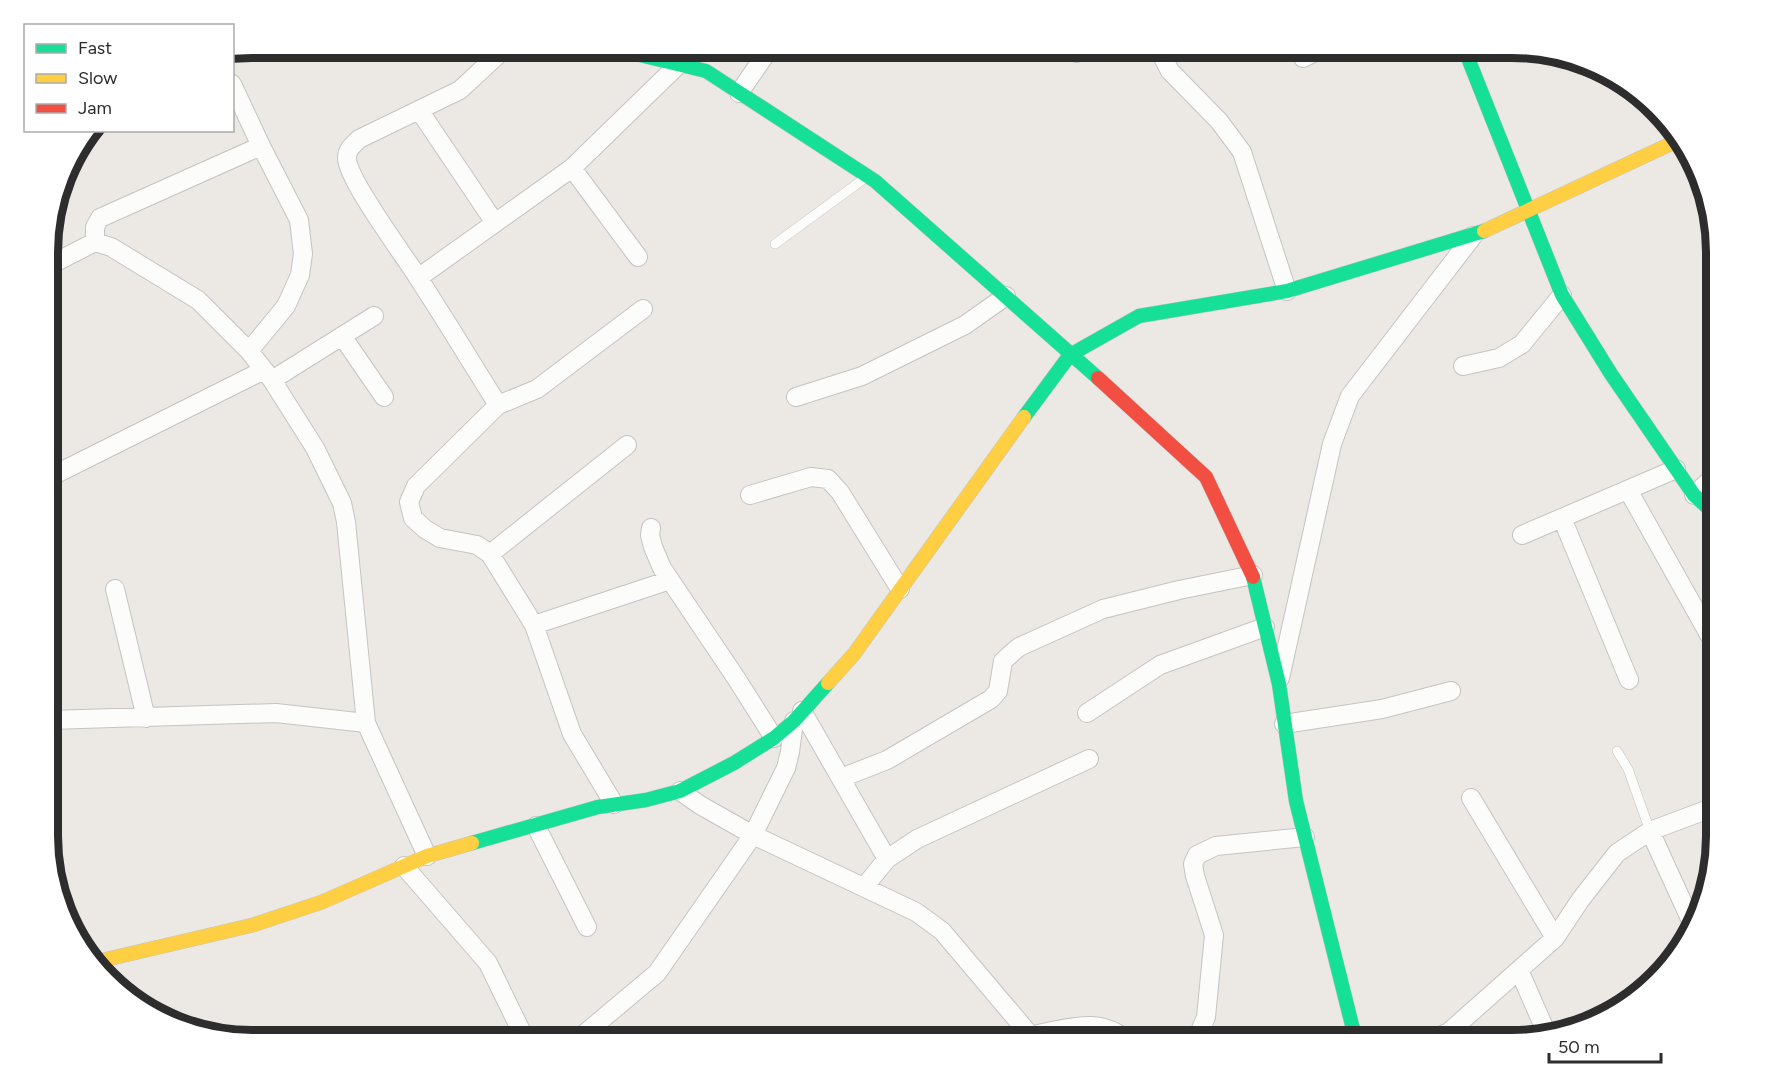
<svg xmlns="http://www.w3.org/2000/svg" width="1765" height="1089" viewBox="0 0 1765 1089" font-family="Figtree,sans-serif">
<rect width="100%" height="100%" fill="#ece8e3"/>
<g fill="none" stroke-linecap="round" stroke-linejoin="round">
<defs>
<path id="lane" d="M775,244L865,178
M1617,751L1628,769L1650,831"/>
<path id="street" d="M878,48L892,52
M1158,48L1170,71L1219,121L1242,152L1287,291
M1076,53L1083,48
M1303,58L1323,48
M232,84L261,146L299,220L303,254L300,275L286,306L249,351
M739,93L770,48
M419,110L495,223
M572,168L638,257
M95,242V227L100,218L261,146
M50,265L95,242L111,247L198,300L249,351L272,380L315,448L342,503L346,522L366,723L427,856
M418,278L572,168L679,64
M342,336L384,397
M1463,366L1499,358L1522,344L1562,295
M272,380L374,316
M796,397L862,376L965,325L1006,296
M498,405C471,362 445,319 417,276C403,254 347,179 347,158C347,149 353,145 359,139L460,90L505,48
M50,477L264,370
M1628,490L1715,645
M750,495L811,477L828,479L840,492L900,589
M1694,495L1717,474
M1562,518L1629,680
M651,528L650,535L653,547L662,568L736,678L774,738
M1522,535L1676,469
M490,554L627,445
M115,589L146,718
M534,625L670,580
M1280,678L1332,444L1350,396L1473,236
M802,711L887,859
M1087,713L1160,665L1265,627
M50,720L276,713L366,723
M1284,724L1382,709L1451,691
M841,778L887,760L991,699L998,691L1003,661L1019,647L1103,609L1179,590L1253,575
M680,791L700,805L753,835L916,912L942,931L1030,1035
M1471,798L1555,938
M614,804L572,734L534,625L490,554L477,545L440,538L425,529L413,518L409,502L416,486L498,405L537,389L643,309
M536,826L587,927
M1650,831L1692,923
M404,866L488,963L526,1041
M865,886L887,859L917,839L1089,759
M1519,970L1547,1034
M576,1041L657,973L753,835L786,768L790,752L794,721
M1017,1041C1031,1034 1077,1025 1092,1026C1105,1027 1118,1032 1127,1041
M1196,1041L1206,1017L1214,935L1195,876L1193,864L1197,855L1216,846L1305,837
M1428,1041L1449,1032L1555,938L1581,899L1617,853L1650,831L1717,806"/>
<path id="fast" d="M611,48L706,71L875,181L1098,378
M1464,48L1562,295L1611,374L1694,495L1717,516
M1024,417L1070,355L1139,316L1287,291L1484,231
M1253,577L1279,684L1296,801L1356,1041
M472,843L598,807L646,800L680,791L734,763L774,738L794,721L828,683"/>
<path id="slow" d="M1484,231L1679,140
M828,683L854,654L1024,417
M95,962L253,925L322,902L427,856L472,843"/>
<path id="jam" d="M1098,378L1206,477L1253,577"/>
</defs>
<use href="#lane" stroke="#c5c4c4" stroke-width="10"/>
<use href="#street" stroke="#c5c4c4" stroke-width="20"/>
<use href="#fast" stroke="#c5c4c4" stroke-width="15"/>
<use href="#slow" stroke="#c5c4c4" stroke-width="15"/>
<use href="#jam" stroke="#c5c4c4" stroke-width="15"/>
<use href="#lane" stroke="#fcfcfb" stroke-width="9"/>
<use href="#street" stroke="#fcfcfb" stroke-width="18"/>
<use href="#fast" stroke="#16e098" stroke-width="14"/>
<use href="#slow" stroke="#ffcf43" stroke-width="14"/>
<use href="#jam" stroke="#f24e42" stroke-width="14"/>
</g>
<path d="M0 0H1765V1089H0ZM252 58H1512A194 194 0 0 1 1706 252V836A194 194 0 0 1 1512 1030H252A194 194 0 0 1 58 836V252A194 194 0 0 1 252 58Z" fill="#fff" fill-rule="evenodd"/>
<path fill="none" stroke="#2d2d2d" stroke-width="8" d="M252 58H1512A194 194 0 0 1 1706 252V836A194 194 0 0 1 1512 1030H252A194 194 0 0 1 58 836V252A194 194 0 0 1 252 58Z"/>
<rect x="24" y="24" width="210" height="108" fill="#ffffff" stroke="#ababab" stroke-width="1.5"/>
<rect x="36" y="44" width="30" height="9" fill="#16e098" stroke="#ababab" stroke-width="1.5"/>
<text x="78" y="54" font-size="18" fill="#2d2d2d">Fast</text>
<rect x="36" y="74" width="30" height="9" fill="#ffcf43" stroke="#ababab" stroke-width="1.5"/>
<text x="78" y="84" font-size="18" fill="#2d2d2d">Slow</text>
<rect x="36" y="104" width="30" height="9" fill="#f24e42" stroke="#ababab" stroke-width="1.5"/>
<text x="78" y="114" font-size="18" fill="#2d2d2d">Jam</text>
<path d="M1549 1053v9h112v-9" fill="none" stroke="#2d2d2d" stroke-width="3"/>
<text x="1558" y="1053" font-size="18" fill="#2d2d2d" stroke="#ffffff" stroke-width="4.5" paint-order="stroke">50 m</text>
</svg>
